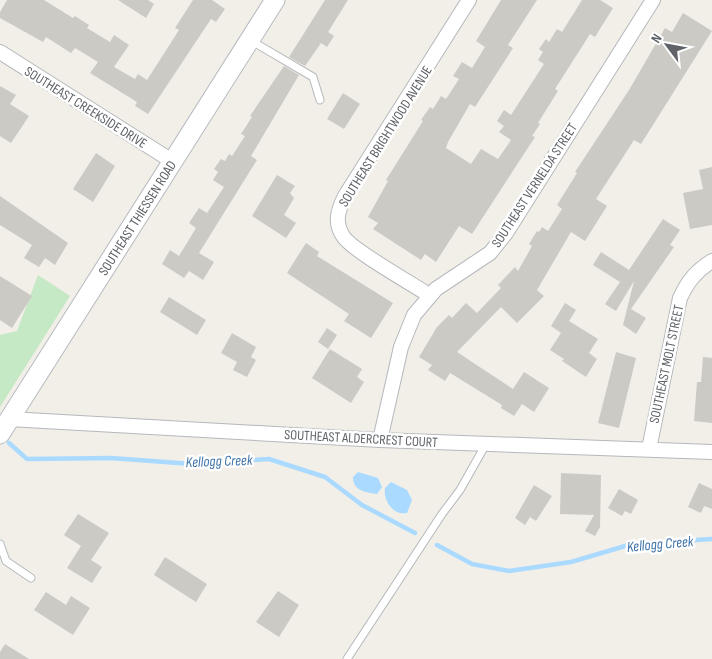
<svg xmlns="http://www.w3.org/2000/svg" width="712" height="659" viewBox="0 0 712 659" font-family="'Sofia Sans Condensed',sans-serif">
<rect width="100%" height="100%" fill="#f1efe8"/>
<path fill="#c5e8c5" d="M38,275L70,296L0,407V335L17,331Z"/>
<path fill="#aadaff" d="M358,472L378,478L382,487L377,494C365,492 353,491 353,477Z
M391,482L407,490L412,500L407,513C393,516 383,500 385,488Z"/>
<g fill="none" stroke-linecap="round" stroke-linejoin="round">
<path stroke="#aadaff" stroke-width="4.5" d="M9,443L27,459L111,458L192,464L269,459L325,477L362,505L415,533
M437,545L472,564L509,571L571,562L632,544L712,539"/>
</g>
<path fill="#cccac5" d="M7,0H44L73,18L75,16L89,25L87,28L110,42L114,35L129,45L114,67L135,79L138,74L147,80L179,30L175,28L193,0H212L225,9L216,22L211,19L148,114L135,106L137,102L90,73L98,62L75,48L71,53L46,37L43,42L0,18V12Z
M118,0H148L154,4L146,18Z
M325,0H348L328,32L334,36L327,47L321,43L305,66L289,57Z
M501,0H537L508,45L513,48L475,107L470,104L448,142L446,148L471,164L481,149L498,159L511,140L499,132L504,126L497,121L504,110L511,115L544,64L538,60L543,52L539,49L546,39L549,42L557,29L562,32L582,0H600L613,8L595,37L590,34L555,89L558,91L538,123L540,124L532,136L535,137L472,234L459,226L436,262L425,254L421,260L373,229L378,223L368,217L388,181L386,180L423,121L421,120L430,107L433,109L441,96L446,99L459,79L453,76L462,62L472,68L485,47L476,41Z
M683,13L712,31L641,144L634,140L596,199L607,206L585,241L571,232L537,290L544,296L517,323L501,307L457,352L513,389L524,372L549,388L534,412L522,404L514,416L501,408L502,405L450,373L445,381L428,370L432,365L419,357L437,327L449,315L452,318L466,303L477,313L501,288L498,285L515,267L518,271L532,246L529,244L537,231L539,232L542,227L548,231L562,209L557,205L577,173L575,172L629,90L665,28L672,32Z
M284,66L299,75L251,156L257,160L199,253L214,262L203,280L189,271L184,278L162,264L170,250L179,256L196,228L189,223L199,208L207,213L224,187L213,180L218,172L214,169L221,159L225,161L229,154L232,156L245,136L241,134L252,117L250,116Z
M0,86L16,95L10,104L29,116L11,143L0,136Z
M343,93L360,104L344,129L327,119Z
M96,153L115,166L93,202L73,189Z
M712,167V225L690,229L683,193L703,189L699,170Z
M277,175L295,186L290,193L294,198L284,215L296,223L286,238L252,216Z
M0,196L68,243L55,265L45,258L39,267L24,258L32,245L0,225Z
M663,219L680,230L670,245L674,247L631,309L646,318L636,334L623,325L634,281L616,311L605,304L620,282L593,265L601,252L629,270Z
M306,243L319,252L317,256L393,303L371,338L344,321L349,314L287,273Z
M0,276L32,296L12,328L0,320Z
M169,297L206,320L197,335L160,312Z
M565,303L576,310L569,321L598,339L589,353L597,359L586,377L562,361L564,359L550,350L561,333L551,326Z
M327,328L337,335L328,349L318,342Z
M232,333L256,347L251,357L256,360L247,377L233,370L237,362L221,353Z
M330,349L362,369L357,377L364,382L351,403L312,378Z
M616,352L636,358L619,428L598,423Z
M703,357L712,358V423L694,421L697,382H701Z
M561,473L601,475L600,527L595,536L585,531L594,515L560,514Z
M699,483L712,489V509L704,506L701,513L688,507Z
M534,485L552,496L536,521L530,517L525,525L515,518Z
M619,489L638,500L631,514L625,511L622,516L608,508Z
M78,514L109,533L91,560L102,567L92,583L67,568L81,546L64,535Z
M165,557L207,584L196,602L154,575Z
M278,591L299,605L279,637L256,622Z
M46,592L66,605L71,596L90,608L73,635L34,610Z
M5,644L29,659H0V652Z"/>
<g fill="none" stroke-linecap="round" stroke-linejoin="round">
<defs>
<path id="service" d="M250,40L313,77L320,100
M0,544L6,561L31,578
M347,659L442,514L460,490L486,444"/>
<path id="minor" d="M0,52L172,161
M429,295C414,285 350,249 343,236C334,222 338,210 345,196L469,0
M9,419L380,440L712,452
M380,440L401,347L414,315L436,289L490,253L506,233L653,0
M649,449L680,298C688,281 696,271 712,261"/>
<g id="secondary">
<path id="s1" d="M0,434L275,0"/>
</g>
</defs>
<use href="#service" stroke="#b5b8bc" stroke-width="9"/>
<use href="#minor" stroke="#b5b8bc" stroke-width="16"/>
<use href="#secondary" stroke="#b6babf" stroke-width="21"/>
<use href="#service" stroke="#fff" stroke-width="7"/>
<use href="#minor" stroke="#fff" stroke-width="14"/>
<use href="#secondary" stroke="#fff" stroke-width="19"/>
</g>
<g text-anchor="middle" stroke-width="5" stroke-linejoin="round" paint-order="stroke">
<g font-size="14" fill="#5f6368" stroke="#fff">
<text transform="translate(86 107) rotate(32)" y="5">SOUTHEAST CREEKSIDE DRIVE</text>
<text transform="translate(385 136) rotate(-58)" y="5">SOUTHEAST BRIGHTWOOD AVENUE</text>
<text transform="translate(534 185) rotate(-57)" y="5">SOUTHEAST VERNELDA STREET</text>
<text dy="5" stroke="none"><textPath href="#s1" startOffset="256">SOUTHEAST THIESSEN ROAD</textPath></text>
<text transform="translate(666 364) rotate(-78)" y="5">SOUTHEAST MOLT STREET</text>
<text transform="translate(361 438) rotate(3)" y="5">SOUTHEAST ALDERCREST COURT</text>
</g>
<g font-size="15" font-style="italic" fill="#4174aa" stroke="#fff">
<text transform="translate(219 461) rotate(-2)" y="5">Kellogg Creek</text>
<text transform="translate(660 544) rotate(-5)" y="5">Kellogg Creek</text>
</g>
</g>
<g transform="translate(667 45) rotate(302)" stroke="#ffffff" stroke-width="4" paint-order="stroke">
<path d="M0-4L9 19L0 12L-9 19Z" fill="#5f6368"/>
<text y="-8" font-size="14" font-weight="bold" text-anchor="middle" fill="#5f6368">N</text>
</g>
</svg>
